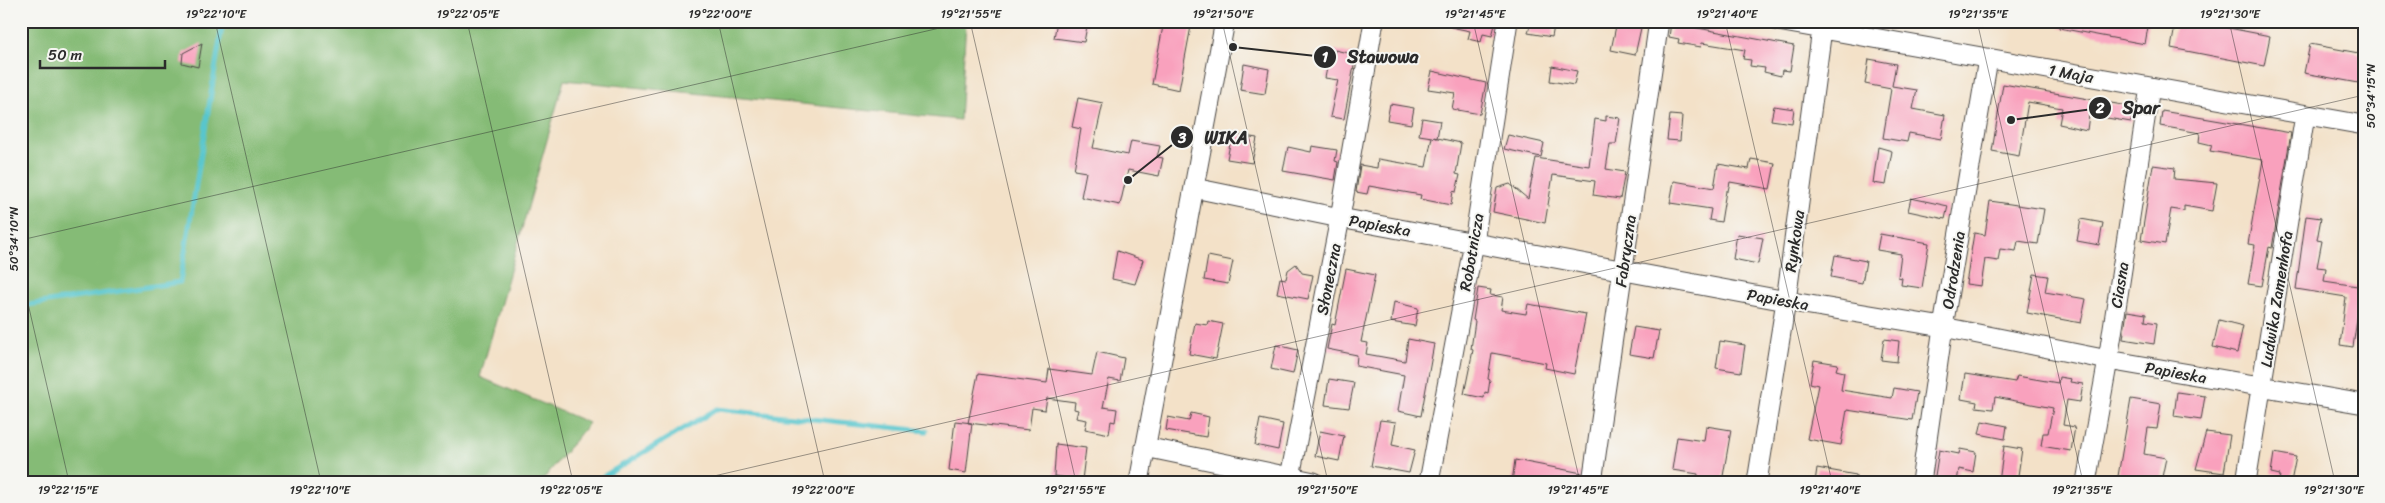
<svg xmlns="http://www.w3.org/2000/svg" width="2385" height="503" viewBox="0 0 2385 503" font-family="Sriracha,sans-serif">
<rect width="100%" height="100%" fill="#f6f6f2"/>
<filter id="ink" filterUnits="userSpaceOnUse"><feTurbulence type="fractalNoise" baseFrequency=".02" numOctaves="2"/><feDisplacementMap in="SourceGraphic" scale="10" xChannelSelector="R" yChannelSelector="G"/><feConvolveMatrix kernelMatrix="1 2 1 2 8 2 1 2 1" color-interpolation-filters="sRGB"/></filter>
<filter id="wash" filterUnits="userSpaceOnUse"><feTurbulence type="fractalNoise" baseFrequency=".0096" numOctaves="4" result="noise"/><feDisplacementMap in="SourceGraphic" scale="20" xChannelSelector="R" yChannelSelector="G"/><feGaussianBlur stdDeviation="1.12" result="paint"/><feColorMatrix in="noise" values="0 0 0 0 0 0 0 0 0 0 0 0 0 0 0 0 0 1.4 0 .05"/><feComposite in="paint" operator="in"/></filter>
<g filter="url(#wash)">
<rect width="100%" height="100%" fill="#f3e1c8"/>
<path fill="#85bb76" stroke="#587350" d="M21,21H966L960,120L564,80L480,377L589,423L541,482H21Z"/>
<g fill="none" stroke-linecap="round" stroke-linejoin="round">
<path stroke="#58c6cd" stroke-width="5" d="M21,306L180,282L223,21
M594,482L717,409L926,431"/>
</g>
<g id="blocks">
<path fill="#f9a1bd" d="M1057,21H1088L1084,42L1054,38Z
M1164,21H1192L1179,90L1152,84Z
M1452,21H1496L1492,36L1483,34L1481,42L1468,39L1470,31L1451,27Z
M1531,21H1555L1552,37L1528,33Z
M2060,21H2149L2145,44L2059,28Z
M2176,21H2193L2270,36L2264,66L2171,48Z
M1671,23L1794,46L1790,71L1782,70L1781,76L1764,72L1765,68L1750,66L1751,60L1743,59L1745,50L1702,43L1701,47L1678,43L1679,39L1669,37Z
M1627,25L1641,28L1635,55L1611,50L1616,26L1626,28Z
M202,43L198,67L182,63L183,53Z
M2310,44L2364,54V84L2304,73Z
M1335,50L1356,55L1344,119L1330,117L1338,80L1325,78L1329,58L1333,59Z
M1869,59L1896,64L1892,86L1917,90L1913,109L1945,115L1941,139L1909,133L1907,142L1883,138L1891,89L1865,84Z
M1244,64L1269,69L1265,94L1240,90Z
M1552,66L1577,71L1574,85L1550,81Z
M1432,71L1486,83L1480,114L1452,109L1455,93L1428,89Z
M2003,84L2134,107L2131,122L2089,115L2087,130L2059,124L2062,108L2028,102L2019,156L1992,151Z
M1078,98L1103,103L1093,148L1128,155L1131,141L1160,146L1157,157L1163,158L1159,176L1128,170L1120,205L1081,197L1086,172L1074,170L1081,129L1072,127Z
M1390,104L1414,108L1411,124L1387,120Z
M1774,106L1794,109L1792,123L1771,120Z
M2162,111L2291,133L2272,248L2269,247L2262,286L2248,284L2255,245L2248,244L2263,160L2210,151L2212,145L2199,142L2200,133L2160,126Z
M1670,115L1682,116L1680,141L1667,140Z
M1606,116L1620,118L1616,144H1610L1606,169L1625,172L1620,199L1593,195L1595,181L1553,175L1545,223L1493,212L1497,188L1510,184L1528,199L1536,158L1589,166L1595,119L1606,121Z
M1422,118L1440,121L1437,138L1433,137L1461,143L1456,174L1460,175L1456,192L1453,191L1451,205L1420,199L1421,195L1369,186L1367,194L1356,192L1360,165L1377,168L1378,159L1426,167L1432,137L1419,135Z
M1232,134L1257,138L1252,163L1227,159Z
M1508,135L1544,143L1541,157L1504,149Z
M1312,146L1337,150L1335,161L1338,162L1335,180L1283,171L1288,147L1311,152Z
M1878,147L1892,151L1886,185L1873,183Z
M1751,159L1775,163L1770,189L1730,182L1728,191H1726L1721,222L1709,220L1711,209L1670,203L1674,181L1714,188L1718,164L1749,169Z
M2153,165L2175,168L2174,179L2217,183L2212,211L2184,206V211L2171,209L2165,244L2141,240Z
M1911,198L1948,206L1945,219L1908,211Z
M1990,201L2044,209L2038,244L2018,241L2016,251L2000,249L1998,261L1985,259L1981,286L1966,284L1974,233L1985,235Z
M2306,216L2321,218L2317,240L2322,241L2317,267L2326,268L2324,281L2364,287V300L2360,299L2353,347L2340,345L2346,297L2296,289Z
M2081,219L2103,223L2099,245L2077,241Z
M1737,234L1763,238L1758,264L1733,259Z
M1880,234L1929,243L1922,288L1901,285L1902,278L1898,277L1901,254L1877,250Z
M1117,251L1143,260L1135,284L1112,279Z
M1835,255L1866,261L1862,283L1831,277Z
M1208,256L1233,261L1228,284L1204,280Z
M1296,264L1302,273L1313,275L1308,299L1277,293L1280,278L1286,279L1288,270Z
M1346,269L1375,275L1361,342L1368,343L1366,354L1405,361L1408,339L1434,344L1421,416L1398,411L1404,375L1356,366L1357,355L1327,349L1332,324L1335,325Z
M2034,274L2048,276L2045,292L2086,299L2081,323L2027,313Z
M1478,288L1491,290L1490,295L1503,297L1501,310L1526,314L1528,304L1586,314L1574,374L1545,368L1546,363L1492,353L1488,379L1490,380L1488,393L1485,392L1484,398L1464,394L1473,350L1471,349L1475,321L1473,320Z
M1394,302L1418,308L1415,326L1391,322Z
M2127,311L2146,314L2145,321L2157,323L2154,344L2123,339Z
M2219,320L2243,326L2237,353L2213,347Z
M1208,321L1223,324L1216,359L1189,354L1195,323L1207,325Z
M1634,327L1659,331L1654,358L1629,354Z
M1884,339L1899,341L1897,362L1881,360Z
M1720,341L1745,345L1741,372L1716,368Z
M1276,345L1298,350L1293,374L1271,369Z
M1097,352L1124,358L1120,381L1109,379L1103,407L1117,409L1115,422L1111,421L1109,434L1085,429L1087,420L1076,418L1078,410L1074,409L1075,402L1047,398L1045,410L1032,408L1029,430L968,423L978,374L1047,383L1049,369L1092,375Z
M1814,360L1838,364L1836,370L1844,372L1841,390L1892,398L1894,388L1917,392L1912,420L1847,410L1841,445L1807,439L1818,385L1810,383Z
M1965,374L2015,382L2017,376L2058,383L2059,377L2071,379L2070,382L2083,384L2080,402L2067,400L2063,425L2075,427L2071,451L2041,446L2043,433H2048L2053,408L1995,397L1993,409L1976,407L1977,402L1961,399Z
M1329,379L1354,383L1349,408L1325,405Z
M2177,392L2205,396L2201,420L2174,416Z
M2131,399L2161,404L2157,429L2148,428L2144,454L2166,458L2161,482H2117Z
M1191,413L1209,417L1206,437L1166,430L1168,417L1189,421Z
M1260,419L1283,424L1278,450L1255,445Z
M1380,420L1396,422L1392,445L1415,450L1409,473L1371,466Z
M955,421L972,423L966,473L949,470Z
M1982,421L2007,426L2005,439L1979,434Z
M1706,426L1731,430L1722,482H1697L1698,474L1672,470L1677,437L1704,441Z
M1320,431L1344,436L1339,461L1315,456Z
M2206,432L2230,435L2224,473L2196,469Z
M1056,444L1086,448L1082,480L1054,476Z
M2004,446L2022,449L2017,482H1999Z
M1960,449L1976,452L1973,472L1959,469L1957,482H1934L1939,450L1959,454Z
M2274,453L2296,457L2291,482H2279L2280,475L2271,473Z
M1515,460L1582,473L1581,482H1512Z
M1817,468L1856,475L1855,482H1815Z"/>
</g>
</g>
<g filter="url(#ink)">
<use href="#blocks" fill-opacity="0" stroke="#494643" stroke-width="1"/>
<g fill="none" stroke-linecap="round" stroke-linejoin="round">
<defs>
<path id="street" d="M1778,21L2364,125
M1194,188L1340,218L1786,301L1943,327L2108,360L2364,404
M1145,447L1314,482
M1290,477L1340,218L1374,21
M1139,482L1225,21
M1429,482L1474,242L1508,21
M1592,482L1659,21
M1757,482L1786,301L1822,29
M1921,482L1943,327L1988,59
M2086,482L2108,360L2150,87
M2246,482L2305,115"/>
</defs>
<use href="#street" stroke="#494643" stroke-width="21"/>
<use href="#street" stroke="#fff" stroke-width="19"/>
</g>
</g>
<path fill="none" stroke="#2b2b2b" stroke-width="1" stroke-opacity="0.45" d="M215,21L321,482M467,21L573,482M718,21L825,482M970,21L1076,482M1222,21L1328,482M1473,21L1580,482M1725,21L1832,482M1977,21L2083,482M2229,21L2335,482M21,240L970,21M21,273L69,482M688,482L2364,95"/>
<g text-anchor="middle" stroke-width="4" stroke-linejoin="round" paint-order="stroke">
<g font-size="16" fill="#2b2b2b" stroke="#f6f6f2">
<text transform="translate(2071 73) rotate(10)" y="6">1 Maja</text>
<text transform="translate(1380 225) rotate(10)" y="6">Papieska</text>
<text transform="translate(1794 241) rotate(-82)" y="6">Rynkowa</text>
<text transform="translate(1625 251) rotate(-82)" y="6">Fabryczna</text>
<text transform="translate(1471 252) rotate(-80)" y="6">Robotnicza</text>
<text transform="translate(1953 270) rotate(-81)" y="6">Odrodzenia</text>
<text transform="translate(1328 279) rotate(-79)" y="6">Słoneczna</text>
<text transform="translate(2119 285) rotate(-81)" y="6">Ciasna</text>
<text transform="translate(1778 299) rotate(10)" y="6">Papieska</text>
<text transform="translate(2276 299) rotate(-81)" y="6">Ludwika Zamenhofa</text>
<text transform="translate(2176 372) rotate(10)" y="6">Papieska</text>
</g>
</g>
<path fill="none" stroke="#2b2b2b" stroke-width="2" d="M1233 47L1325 57M2011 120L2100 108M1128 180L1182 137"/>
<g fill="#2b2b2b" stroke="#f6f6f2" stroke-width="2">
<circle cx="1233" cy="47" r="5"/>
<circle cx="2011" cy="120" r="5"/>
<circle cx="1128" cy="180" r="5"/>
<circle cx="1325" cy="57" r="12"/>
<circle cx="2100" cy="108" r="12"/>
<circle cx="1182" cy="137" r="12"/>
</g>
<g font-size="15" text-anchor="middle" font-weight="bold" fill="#fff">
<text x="1325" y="62">1</text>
<text x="2100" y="113">2</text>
<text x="1182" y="143">3</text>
</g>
<g font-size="18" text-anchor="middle" font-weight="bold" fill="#2b2b2b" stroke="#f6f6f2" stroke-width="4" stroke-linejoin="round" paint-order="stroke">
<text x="1383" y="63">Stawowa</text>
<text x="2141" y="114">Spar</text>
<text x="1226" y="144">WIKA</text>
</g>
<rect width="2385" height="503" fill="none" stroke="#f6f6f2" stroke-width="55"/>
<path d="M40 60v8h125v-8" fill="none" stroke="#2b2b2b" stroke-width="2.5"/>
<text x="48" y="60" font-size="15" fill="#2b2b2b" stroke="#f6f6f2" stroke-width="4" paint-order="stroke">50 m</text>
<rect x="28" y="28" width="2330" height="448" fill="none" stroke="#2b2b2b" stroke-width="2"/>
<g font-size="12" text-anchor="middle" fill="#2b2b2b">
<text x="216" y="18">19°22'10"E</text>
<text x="468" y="18">19°22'05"E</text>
<text x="720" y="18">19°22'00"E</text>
<text x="971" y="18">19°21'55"E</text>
<text x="1223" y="18">19°21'50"E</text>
<text x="1475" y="18">19°21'45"E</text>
<text x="1727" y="18">19°21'40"E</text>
<text x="1978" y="18">19°21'35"E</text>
<text x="2230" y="18">19°21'30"E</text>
<text transform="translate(2371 96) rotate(-90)" y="4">50°34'15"N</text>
<text transform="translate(14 239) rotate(-90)" y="4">50°34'10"N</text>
<text x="68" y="494">19°22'15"E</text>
<text x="320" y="494">19°22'10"E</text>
<text x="571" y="494">19°22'05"E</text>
<text x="823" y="494">19°22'00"E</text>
<text x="1075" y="494">19°21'55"E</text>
<text x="1327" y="494">19°21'50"E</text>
<text x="1578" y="494">19°21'45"E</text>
<text x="1830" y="494">19°21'40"E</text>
<text x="2082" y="494">19°21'35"E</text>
<text x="2334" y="494">19°21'30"E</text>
</g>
</svg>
